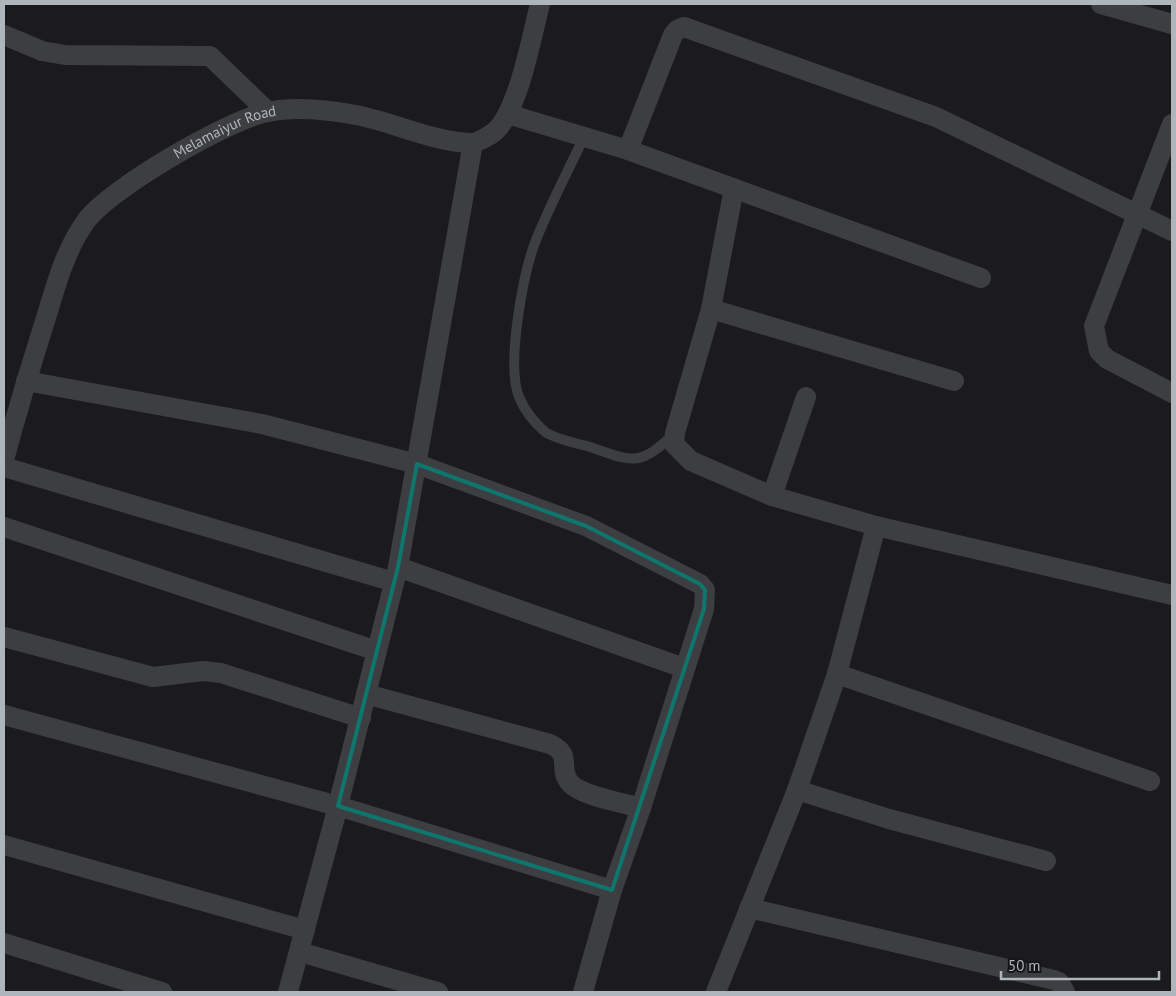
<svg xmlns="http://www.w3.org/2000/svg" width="1176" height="996" viewBox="0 0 1176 996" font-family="'PT Sans',sans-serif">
<rect width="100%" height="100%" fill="#1b1b1d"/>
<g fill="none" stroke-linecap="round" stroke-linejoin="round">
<path stroke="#3c3e41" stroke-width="10" d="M584,137C568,171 550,205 536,240C523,273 506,365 519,397C524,409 534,422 544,431C551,438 579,444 590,447C633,462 639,467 674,434"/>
<g stroke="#3c3e41" stroke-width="20">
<path d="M1101,4L1172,24"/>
<path d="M4,35L42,51L65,55L210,56L268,112"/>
<path d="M508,114L628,150L981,278"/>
<path d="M1172,124L1094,326L1099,351L1107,359L1172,393"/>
<path d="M628,150L673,35L677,30L684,27L936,117L1172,231"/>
<path d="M734,188L711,309L675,433L674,444L691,461L772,496L876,526"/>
<path d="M711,309L954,381"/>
<path d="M26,381L262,424L417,464L586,526L700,584L705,590L704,609L641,808L612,890L583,992"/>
<path id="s1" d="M4,460C17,412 31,365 46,318C56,285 65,250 86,221C109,189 229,119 268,112C296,106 329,110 356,115C393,122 433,142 471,143C476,143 485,138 490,135C517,121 532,34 540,4"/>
<path d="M4,467L394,582"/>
<path d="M772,496L806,397"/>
<path d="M4,527L377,651"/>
<path d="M398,567L684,668"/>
<path d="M4,637L153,677L203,671L221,673L361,718"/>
<path d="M837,674L1150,781"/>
<path d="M366,694L550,744C574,755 557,769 570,783C581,796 624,803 641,808"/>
<path d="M4,715L338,806L612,890"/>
<path d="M797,790L889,819L1046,861"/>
<path d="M4,845L305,930"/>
<path d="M749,908L1054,980L1059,982L1065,992"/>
<path d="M4,943L162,992"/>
<path d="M300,952L438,992"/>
<path d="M288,992L338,806L398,567L473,143"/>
<path d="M716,992L797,790L837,674L876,526L1172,595"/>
</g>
</g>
<path fill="none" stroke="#0f766e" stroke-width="4" stroke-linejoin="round" d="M417,464L586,526L700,584L705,590L704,609L612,890L338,806L398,567Z"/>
<g text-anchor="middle" stroke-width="5" stroke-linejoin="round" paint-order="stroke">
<g font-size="15" fill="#aeb5bb" stroke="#161618">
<text dy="5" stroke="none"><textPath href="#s1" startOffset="420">Melamaiyur Road</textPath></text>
</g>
</g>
<rect width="1176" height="996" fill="none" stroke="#aeb5bb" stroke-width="10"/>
<path d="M1001 971v8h158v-8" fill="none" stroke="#aeb5bb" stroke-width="2.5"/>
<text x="1008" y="971" font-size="15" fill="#aeb5bb" stroke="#161618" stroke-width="4" paint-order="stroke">50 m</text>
</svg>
